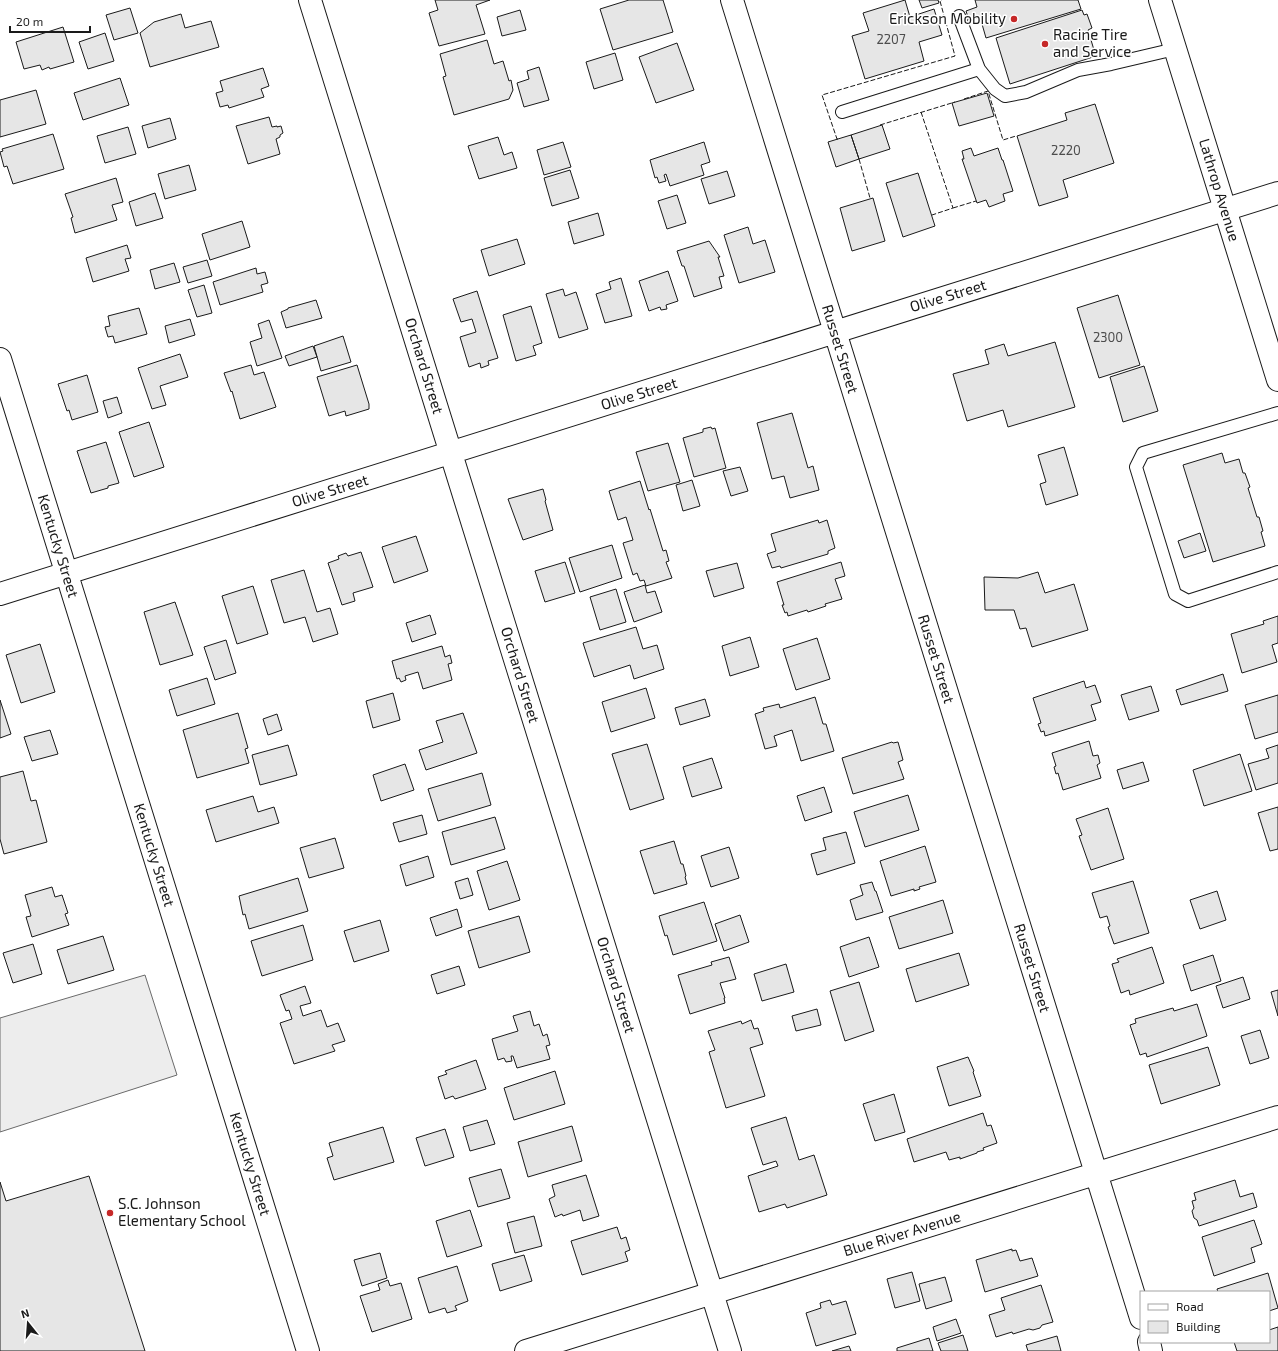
<svg xmlns="http://www.w3.org/2000/svg" width="1278" height="1351" viewBox="0 0 1278 1351" font-family="'Exo 2',sans-serif">
<rect width="100%" height="100%" fill="#fff"/>
<path fill="#ededed" stroke="#6a6a6a" d="M145,975L177,1075L0,1132V1018Z"/>
<path fill="#e6e6e6" stroke="#1a1a1a" d="M435,0H490L476,5L485,34L439,46L429,13L438,10Z
M629,0H663L673,32L613,50L600,9Z
M905,0L910,17L934,9L942,35L919,42L924,61L865,79L852,36L869,31L863,13Z
M919,0H938L939,3L922,8Z
M975,0H1078L1081,9L986,38L980,17L969,20L966,11L977,7Z
M130,8L138,33L114,40L106,15Z
M520,10L526,30L502,36L497,17Z
M1082,10L1084,15L1087,14L1092,28L1088,30L1094,50H1096L1098,51L1096,56L1010,84L996,38Z
M181,14L185,28L211,21L219,47L150,67L140,33L154,22Z
M63,27L74,62L50,69L49,67L42,70L40,65L24,69L16,42Z
M105,33L114,61L88,69L79,42Z
M487,40L494,64L503,61L509,81L511,80L513,90L509,99L454,115L443,77L446,76L440,54Z
M677,43L694,90L656,103L639,57Z
M615,53L623,80L594,89L586,62Z
M539,67L549,100L524,107L517,83L529,79L527,71Z
M263,68L269,86L261,89L264,97L229,108L228,105L220,107L216,93L223,91L220,81Z
M120,78L129,105L83,120L74,93Z
M36,90L46,124L0,137V100Z
M987,93L994,116L959,126L952,103Z
M1095,104L1114,163L1063,180L1068,197L1039,206L1017,136L1067,120L1065,113Z
M269,117L272,127L277,126V127L281,126L283,133L280,135V137L276,139L280,154L248,164L236,126Z
M170,118L176,139L148,148L142,126Z
M882,125L890,149L859,159L851,135Z
M128,127L136,154L105,163L97,136Z
M53,134L64,169L13,184L7,166L4,167L0,152L3,151L2,149Z
M851,135L859,159L836,167L828,142Z
M498,137L504,155L512,152L517,168L479,179L468,146Z
M563,142L571,167L544,175L537,150Z
M704,142L710,162L701,165L704,175L670,186L666,174L664,175L666,181L659,183L657,177L655,178L650,160Z
M971,148L974,156L998,148L1002,160H1003L1013,191L1003,194L1005,201L989,207L986,200L977,203L962,159H964L962,151Z
M189,165L196,190L165,199L158,174Z
M570,170L579,198L552,206L544,178Z
M727,171L735,196L709,204L701,179Z
M918,173L935,226L903,237L886,183Z
M116,178L123,202L112,205L117,220L75,233L71,218L73,217L65,194Z
M155,193L163,218L136,226L129,202Z
M677,195L686,223L667,229L658,201Z
M873,198L885,241L852,251L840,208Z
M598,213L604,235L574,244L568,222Z
M242,221L250,247L210,260L202,234Z
M748,227L753,244L765,240L775,272L739,283L724,235Z
M517,239L525,264L489,276L481,250Z
M709,241L720,257H718L724,276L719,277L722,288L694,297L684,266H682L677,251Z
M127,245L131,258L125,259L129,271L93,282L86,258Z
M207,260L212,276L188,283L183,267Z
M174,263L180,282L155,289L150,270Z
M256,268L257,274L265,272L268,283L261,285L263,292L220,305L213,282Z
M668,271L678,301L666,305L667,309L661,310L660,307L649,311L639,281Z
M621,278L632,316L605,323L596,294L611,289L609,282Z
M204,285L212,313L197,317L188,290Z
M563,289L565,296L576,292L588,329L559,338L546,294Z
M477,291L498,358L488,361L489,365L481,368L480,363L469,367L460,337L476,332L472,319L461,322L453,299Z
M1118,295L1140,365L1099,378L1077,308Z
M316,300L322,318L286,328L281,312L288,309V308Z
M531,306L542,343L533,346L536,355L516,361L503,315Z
M139,308L147,334L115,343L113,336L108,337L105,327L110,326L108,316Z
M190,319L195,335L169,343L165,326Z
M269,320L282,358L257,366L250,342L262,338L258,324Z
M343,336L351,362L321,371L314,346Z
M1055,342L1075,407L1008,427L1003,410L967,421L953,374L989,364L985,350L1004,344L1008,356Z
M313,346L317,357L289,366L285,356Z
M180,354L188,377L160,386L166,405L152,409L138,368Z
M251,365L254,375L264,372L276,407L240,419L232,391L231,392L224,373Z
M357,365L369,404V409L346,416L345,411L329,416L317,377Z
M1144,366L1158,411L1123,422L1110,377Z
M87,375L98,412L72,420L69,410L67,411L58,384Z
M117,397L122,413L108,418L103,401Z
M792,413L808,468L813,466L819,490L790,498L784,476L772,479L757,423Z
M149,422L164,467L134,477L119,432Z
M711,427L712,429L715,428L726,468L694,477L683,438L703,432V429Z
M106,442L119,483L108,486V488L91,493L77,451Z
M668,443L680,482L648,491L636,452Z
M1064,447L1078,495L1046,505L1040,484L1046,482L1038,455Z
M1222,453L1225,463L1239,459L1243,473H1245L1250,487L1248,488L1257,517H1259L1263,531L1261,532L1265,546L1213,562L1183,465Z
M740,467L748,491L731,496L723,471Z
M692,480L700,506L683,511L676,485Z
M640,481L649,510L650,509L663,551L666,550L669,561L666,562L672,578L646,586L644,580L640,581L637,573L633,575L623,543L633,540L626,517L618,520L609,491Z
M543,489L546,500L545,501L553,530L523,540L508,499Z
M818,520L819,523L827,520L835,548L828,551V554L781,568L780,566L772,568L767,554L776,551L771,534Z
M1200,533L1206,551L1184,558L1178,541Z
M416,536L428,571L394,583L382,547Z
M612,545L622,578L580,592L569,558Z
M361,552L373,587L353,593L355,601L342,605L328,563L339,559L338,556L346,553L348,556Z
M565,562L575,593L545,602L535,571Z
M841,562L845,576L835,579L842,599L825,604L826,606L808,612L807,610L788,616L787,612L785,613L782,605H784L777,582Z
M737,563L744,588L714,597L706,571Z
M304,570L317,612L330,608L338,634L313,642L305,617L284,623L271,580Z
M1038,572L1045,593L1074,584L1088,630L1032,647L1026,628L1020,629L1014,610H985L984,577L1018,578Z
M645,585L647,593L655,591L662,612L634,622L624,592Z
M253,586L268,634L237,644L222,596Z
M616,589L626,622L600,630L590,597Z
M175,602L193,655L160,665L144,612Z
M430,615L436,634L412,642L406,623Z
M1278,616V643L1272,645L1277,662L1242,673L1231,634L1264,624L1263,621Z
M636,627L643,649L657,645L664,669L634,679L630,665L594,677L583,643Z
M750,637L759,667L730,676L722,646Z
M817,638L830,679L796,690L783,649Z
M226,640L236,673L215,680L204,647Z
M40,644L55,692L21,703L6,655Z
M442,646L445,657L450,655L452,663L448,664L452,680L423,689L418,672L405,676L406,680L401,682L399,678L397,679L392,661Z
M1223,674L1228,691L1181,705L1176,690Z
M207,678L215,704L177,716L169,690Z
M1084,681L1086,688L1095,685L1101,702L1091,705L1096,720L1045,736L1044,731L1041,732L1038,724L1041,723L1033,698Z
M1151,686L1159,711L1129,720L1121,695Z
M646,688L655,718L611,732L602,702Z
M393,693L400,720L373,728L366,701Z
M1278,695V732L1255,739L1245,705Z
M815,697L823,724H826L834,751L801,761L792,730L774,736L777,746L765,749L755,714L764,711L763,708L779,704L780,708Z
M705,699L710,716L680,725L675,708Z
M0,700L11,734L0,738Z
M238,713L248,748L245,749L249,763L197,778L183,730Z
M463,713L477,753L426,770L419,750L443,742L436,721Z
M277,714L282,730L268,735L263,719Z
M50,730L58,754L32,761L24,737Z
M1089,741L1093,756L1098,755L1100,763L1097,765L1101,778L1063,790L1058,773L1056,774L1054,767L1056,766L1052,753Z
M892,742L893,743L898,742L903,760L898,762L904,779L853,794L842,758Z
M647,744L664,799L630,810L612,754Z
M288,745L297,775L260,785L252,755Z
M1278,745V783L1256,790L1248,764L1269,758L1266,749Z
M1240,754L1252,791L1204,806L1193,770Z
M712,758L722,788L692,797L683,767Z
M1143,762L1149,781L1123,789L1117,770Z
M405,764L414,790L381,801L373,775Z
M23,771L31,801L36,800L47,842L4,854L0,839V777Z
M482,773L491,805L438,821L428,789Z
M824,787L832,812L805,821L797,796Z
M908,795L919,830L865,847L854,812Z
M253,796L258,812L274,807L279,823L216,842L206,810Z
M1278,807V849L1270,851L1258,813Z
M1108,808L1124,859L1091,870L1079,836L1082,835L1076,819Z
M422,815L427,834L399,842L393,823Z
M495,817L505,849L451,865L442,832Z
M846,832L855,863L817,875L811,854L826,850L823,838Z
M335,838L344,868L309,878L300,848Z
M674,841L681,864H683L686,876L685,877L687,884L654,894L640,851Z
M925,846L936,882L919,887L920,889L914,891V889L891,896L880,861Z
M729,847L739,878L711,887L701,856Z
M428,856L434,877L406,886L400,865Z
M507,861L520,900L489,910L477,871Z
M298,878L308,911L249,929L245,914L243,915L239,896Z
M468,878L473,895L460,899L455,882Z
M1133,881L1149,933L1114,944L1108,927L1110,926L1107,916L1100,918L1092,893Z
M872,882L875,891H876L883,912L856,920L850,900L863,895L860,885Z
M52,887L55,897L62,895L68,913L65,914L69,925L32,937L26,917L31,916L25,895Z
M1217,891L1226,920L1200,929L1190,900Z
M943,900L953,933L899,949L889,917Z
M704,902L717,941L673,955L667,935L665,936L659,916Z
M457,909L462,927L436,936L430,918Z
M740,915L749,942L724,951L715,924Z
M519,916L530,952L479,968L468,931Z
M380,920L389,951L354,962L344,931Z
M303,925L313,960L262,976L251,941Z
M103,936L114,970L68,984L57,950Z
M869,937L879,967L849,977L840,947Z
M33,944L42,974L13,983L3,953Z
M1152,947L1164,983L1130,995L1129,990L1121,993L1112,964L1119,962L1117,959Z
M959,953L969,985L916,1002L906,969Z
M1213,955L1221,981L1191,991L1183,965Z
M729,957L736,979L720,983L725,998H724L725,1003L690,1014L678,975L712,965L711,962Z
M786,964L794,992L762,1001L754,974Z
M459,966L465,985L437,994L431,975Z
M1243,977L1250,999L1223,1008L1216,986Z
M859,982L874,1031L845,1041L830,991Z
M305,986L311,1003L300,1006L303,1016L321,1010L327,1027L338,1023L345,1041L332,1045L335,1051L294,1064L280,1023L292,1019L289,1010L286,1011L280,995Z
M1278,990V1016L1271,992Z
M1197,1004L1207,1036L1147,1057L1146,1053L1140,1055L1130,1025L1136,1023L1135,1019L1173,1008L1174,1011Z
M817,1009L821,1025L796,1031L792,1016Z
M530,1011L534,1026L539,1024L543,1036L547,1034L550,1045L546,1046L550,1059L517,1068L513,1056H511L512,1061L506,1062L504,1058L498,1060L492,1039L518,1031L513,1016Z
M751,1020L754,1029L758,1028L763,1044L750,1048L765,1096L726,1108L709,1052L715,1050L708,1031L741,1021L742,1024Z
M1260,1030L1269,1058L1250,1064L1241,1036Z
M1208,1047L1220,1085L1161,1104L1149,1065Z
M968,1057L974,1071L973,1072L981,1096L949,1106L937,1067Z
M476,1060L486,1089L455,1099L453,1096L445,1099L438,1077L447,1074L445,1071Z
M555,1071L565,1104L514,1120L504,1088Z
M894,1094L905,1132L875,1141L863,1104Z
M983,1113L987,1126L991,1125L997,1143L983,1148L984,1150L977,1152V1153L960,1159V1157L949,1160L946,1152L914,1162L907,1139Z
M786,1117L799,1160L814,1155L827,1195L787,1208L785,1204L759,1212L748,1176L778,1166L776,1161L763,1165L751,1128Z
M487,1120L495,1144L470,1151L463,1127Z
M572,1126L582,1161L528,1177L518,1142Z
M383,1127L394,1162L334,1180L327,1158L333,1156L329,1143Z
M445,1129L454,1157L425,1166L416,1138Z
M501,1169L510,1198L478,1207L469,1178Z
M586,1175L599,1216L583,1221L580,1210L563,1216L562,1214L555,1217L549,1199L555,1196L552,1185Z
M89,1176L145,1351H0V1182L6,1201Z
M1235,1180L1240,1197L1253,1193L1257,1207L1199,1226L1197,1220L1194,1218L1192,1211L1194,1208L1192,1201L1196,1200L1194,1193Z
M470,1210L482,1246L447,1257L436,1221Z
M534,1216L542,1246L515,1253L507,1223Z
M1254,1220L1262,1244L1251,1248L1255,1262L1214,1276L1202,1237Z
M617,1227L621,1239L626,1237L630,1250L625,1252L628,1261L582,1275L571,1241Z
M1012,1249V1251L1016,1250L1020,1261L1032,1258L1038,1276L985,1292L976,1260Z
M380,1253L387,1278L362,1286L354,1260Z
M524,1255L532,1281L500,1291L492,1264Z
M457,1266L468,1301L455,1306L457,1310L447,1313L445,1308L429,1313L418,1278Z
M912,1272L920,1301L895,1308L887,1279Z
M1268,1273L1278,1308L1269,1311V1292H1218L1217,1289Z
M945,1277L952,1301L926,1309L919,1284Z
M388,1280L390,1286L401,1283L412,1319L372,1332L360,1296L380,1290L378,1284Z
M1041,1285L1053,1322L1042,1325L1040,1328L1033,1330L1029,1329L1013,1334L1012,1332L996,1337L989,1315L1005,1310L1001,1298Z
M830,1300L832,1305L846,1301L856,1334L816,1346L806,1313L821,1308L820,1303Z
M956,1319L961,1333L937,1341L933,1327Z
M1278,1327V1351H1237L1234,1342H1269V1330Z
M963,1335L968,1351H941L938,1343Z
M1057,1336L1061,1351H1028L1026,1345Z
M929,1338L933,1351H897V1348Z
M849,1346L851,1351H832Z"/>
<g fill="none" stroke-linecap="round" stroke-linejoin="round">
<defs>
<path id="service" d="M959,16L979,69L995,89L1005,96L1026,92L1078,70L1111,64L1175,49
M842,112L979,69
M1278,413L1143,453L1136,467L1175,594L1188,601L1278,572"/>
<path id="minor" d="M310,0L730,1351
M732,0L1141,1318
M0,359L308,1351
M0,594L1278,193
M1149,1342L1151,1351
M526,1351L1278,1117"/>
<path id="tertiary" d="M1160,0L1278,380"/>
</defs>
<use href="#service" stroke="#1a1a1a" stroke-width="14"/>
<use href="#minor" stroke="#1a1a1a" stroke-width="24"/>
<use href="#tertiary" stroke="#1a1a1a" stroke-width="24"/>
<use href="#service" stroke="#fff" stroke-width="12"/>
<use href="#minor" stroke="#fff" stroke-width="22"/>
<use href="#tertiary" stroke="#fff" stroke-width="22"/>
<path stroke="#1a1a1a" stroke-width="1" stroke-dasharray="5 2" stroke-linecap="butt" d="M964,99L988,91L1003,140L1016,136
M921,112L953,208L932,215
M880,125L955,102
M838,139H837L822,95L955,56L940,1L942,0
M859,159L870,198
M953,208L976,201"/>
</g>
<g fill="#c62828" stroke="#fff" stroke-width="1.5">
<circle cx="1014" cy="19" r="4"/>
<circle cx="1045" cy="44" r="4"/>
<circle cx="110" cy="1213" r="4"/>
</g>
<g text-anchor="middle" stroke-width="3" stroke-linejoin="round" paint-order="stroke">
<g font-size="13" fill="#4d4d4d">
<text x="891" y="44">2207</text>
<text x="1066" y="155">2220</text>
<text x="1108" y="342">2300</text>
</g>
<g font-size="15" fill="#1a1a1a" stroke="#fff" text-anchor="start">
<text x="1006" y="24" text-anchor="end">Erickson Mobility</text>
<text x="1053" y="40">Racine Tire<tspan x="1053" dy="17">and Service</tspan></text>
<text x="118" y="1209">S.C. Johnson<tspan x="118" dy="17">Elementary School</tspan></text>
</g>
<g font-size="15" fill="#1a1a1a" stroke="#fff">
<text transform="translate(1219 190) rotate(73)" y="5">Lathrop Avenue</text>
<text transform="translate(948 296) rotate(-17)" y="5">Olive Street</text>
<text transform="translate(840 349) rotate(73)" y="5">Russet Street</text>
<text transform="translate(424 366) rotate(73)" y="5">Orchard Street</text>
<text transform="translate(639 394) rotate(-17)" y="5">Olive Street</text>
<text transform="translate(330 491) rotate(-17)" y="5">Olive Street</text>
<text transform="translate(58 546) rotate(73)" y="5">Kentucky Street</text>
<text transform="translate(936 659) rotate(73)" y="5">Russet Street</text>
<text transform="translate(520 675) rotate(73)" y="5">Orchard Street</text>
<text transform="translate(154 855) rotate(73)" y="5">Kentucky Street</text>
<text transform="translate(1032 968) rotate(73)" y="5">Russet Street</text>
<text transform="translate(616 985) rotate(73)" y="5">Orchard Street</text>
<text transform="translate(250 1164) rotate(73)" y="5">Kentucky Street</text>
<text transform="translate(902 1234) rotate(-17)" y="5">Blue River Avenue</text>
</g>
</g>
<rect x="1140" y="1291" width="130" height="52" fill="#ffffff" stroke="#a3a3a3"/>
<rect x="1148" y="1304" width="20" height="6" fill="#ffffff" stroke="#a3a3a3"/>
<text x="1176" y="1311" font-size="12" fill="#1a1a1a">Road</text>
<rect x="1148" y="1321" width="20" height="12" fill="#e6e6e6" stroke="#a3a3a3"/>
<text x="1176" y="1331" font-size="12" fill="#1a1a1a">Building</text>
<g transform="translate(28 1323) rotate(343)" stroke="#ffffff" stroke-width="3" paint-order="stroke">
<path d="M0-3L7 15L0 10L-7 15Z" fill="#1a1a1a"/>
<text y="-6" font-size="11" font-weight="bold" text-anchor="middle" fill="#1a1a1a">N</text>
</g>
<path d="M10 26v6h80v-6" fill="none" stroke="#1a1a1a" stroke-width="2"/>
<text x="16" y="26" font-size="12" fill="#1a1a1a" stroke="#ffffff" stroke-width="3" paint-order="stroke">20 m</text>
</svg>
